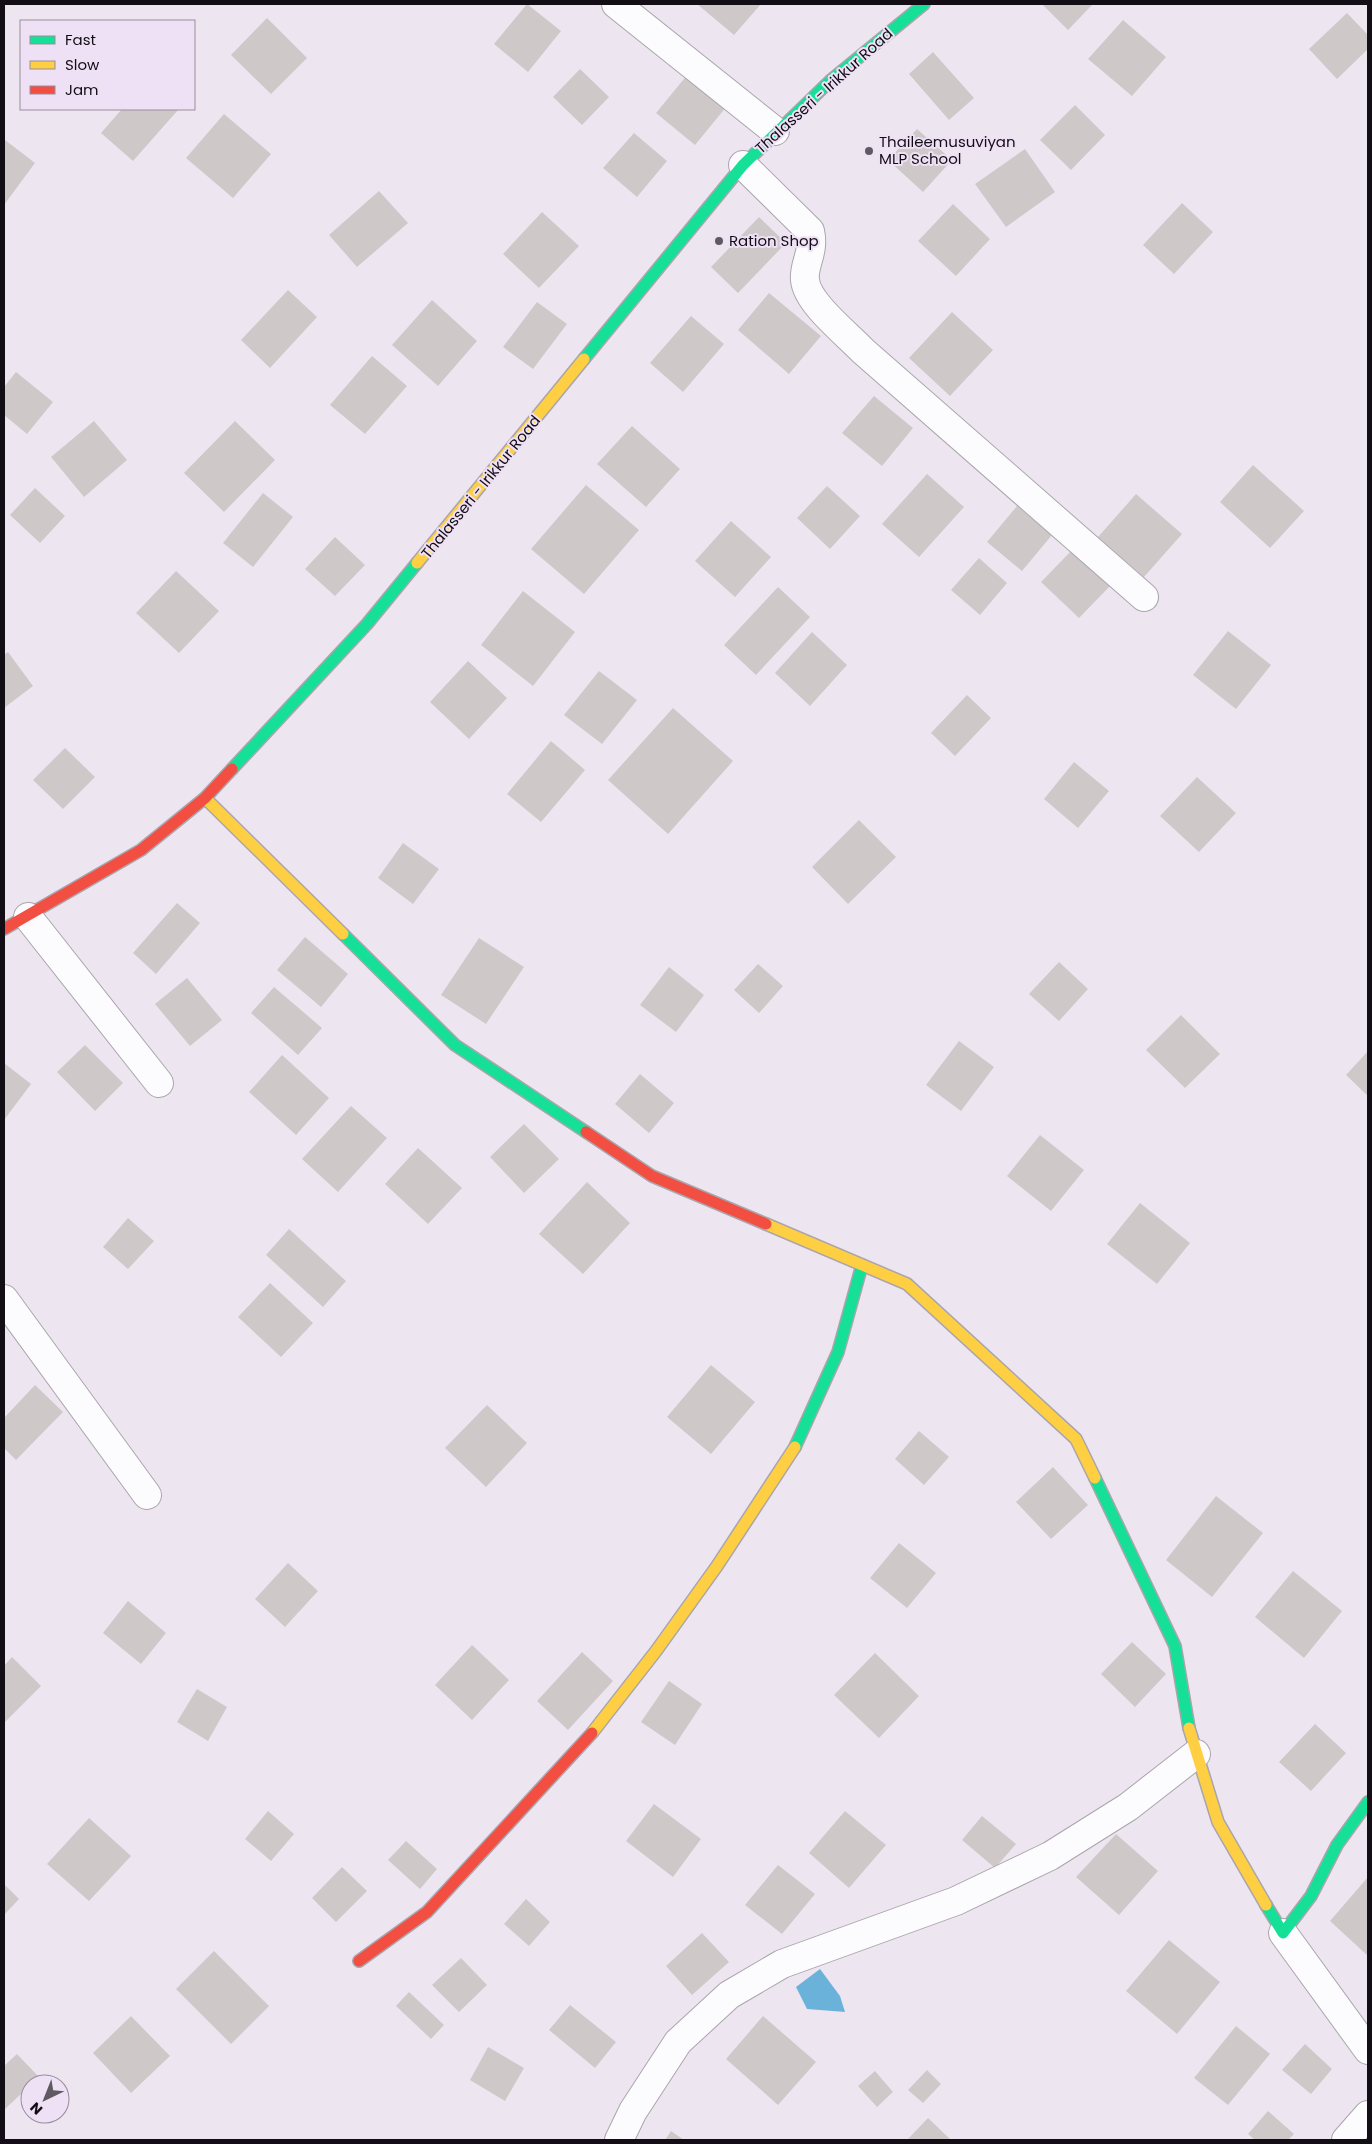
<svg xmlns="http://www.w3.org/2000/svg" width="1372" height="2144" viewBox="0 0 1372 2144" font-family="Poppins,sans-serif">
<rect width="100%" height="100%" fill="#ede6f1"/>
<path fill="#6bb2db" d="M820,1969L840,1996L845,2012L807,2009L796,1987Z"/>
<path fill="#cec8c9" d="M527,4L561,31L528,72L494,44Z
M697,4H761L734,35Z
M1042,4H1093L1068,30Z
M1347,13L1368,35V49L1337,79L1309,49Z
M267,18L307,58L271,94L231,55Z
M1123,20L1166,57L1132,96L1088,59Z
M933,52L974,98L949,120L909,74Z
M580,69L609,97L582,125L553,97Z
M688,74L727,106L695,145L656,113Z
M1075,105L1105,135L1071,170L1040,140Z
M122,109H177L178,110L133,161L101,133Z
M224,114L271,154L233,198L186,158Z
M917,129L952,160L923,192L888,160Z
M634,133L667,161L637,197L603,168Z
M5,140L35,163L4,205V141Z
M1025,149L1055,192L1006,227L975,184Z
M379,191L408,223L357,267L329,235Z
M1182,203L1213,232L1174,274L1143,245Z
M953,204L990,239L956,276L918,241Z
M542,212L579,246L539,288L503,254Z
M759,217L786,243L738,293L711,267Z
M288,290L317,317L270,368L241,340Z
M769,293L821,336L789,374L738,330Z
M432,300L477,341L438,386L392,345Z
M537,302L567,324L533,369L503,347Z
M952,312L993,350L950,396L909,358Z
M691,316L724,344L683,392L650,363Z
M372,356L407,386L365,434L330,405Z
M16,372L53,402L27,434L4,415V387Z
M874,396L913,428L882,466L842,433Z
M94,421L127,460L84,497L51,457Z
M235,421L275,460L224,512L184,473Z
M632,426L680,469L646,507L597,464Z
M1253,465L1304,511L1270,548L1220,502Z
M927,474L964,507L919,557L882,524Z
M586,485L639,530L584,594L531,549Z
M827,486L860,516L830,549L797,518Z
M35,488L65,516L40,543L10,515Z
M263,493L293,517L253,567L223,543Z
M1136,494L1182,534L1144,577L1098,537Z
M1017,506L1052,535L1022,571L987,542Z
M731,521L771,557L735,597L695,561Z
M335,537L365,565L335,596L305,569Z
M1074,548L1112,584L1079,618L1041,582Z
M979,558L1007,583L980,615L951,590Z
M176,571L219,611L179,653L136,613Z
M778,587L810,617L756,675L724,645Z
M523,591L575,632L533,686L481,645Z
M1228,631L1271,665L1236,709L1193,675Z
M812,632L847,665L810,706L775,673Z
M8,652L33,686L4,708V655Z
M468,661L507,698L469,739L430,702Z
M599,671L637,700L602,744L564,715Z
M967,695L991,718L955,756L931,733Z
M673,708L733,761L668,834L608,780Z
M551,741L585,770L541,822L507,794Z
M65,748L95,777L63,809L33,780Z
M1074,762L1109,791L1078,828L1044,799Z
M1197,777L1236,813L1199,852L1160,816Z
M859,820L896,857L848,904L812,867Z
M403,843L439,869L413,904L378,878Z
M177,903L200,923L156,974L133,953Z
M305,937L348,974L321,1007L277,970Z
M479,938L524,967L486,1024L441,995Z
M1059,962L1088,989L1059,1021L1029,994Z
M758,964L783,986L759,1013L734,990Z
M669,967L704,995L676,1032L640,1005Z
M187,978L222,1020L190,1046L155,1004Z
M274,987L322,1028L298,1055L251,1013Z
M1181,1015L1220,1054L1185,1088L1146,1050Z
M959,1041L994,1067L961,1111L926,1085Z
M85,1045L123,1083L95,1111L57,1072Z
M1368,1051V1096L1346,1075Z
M282,1055L329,1098L296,1135L249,1092Z
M4,1063L31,1084L4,1120Z
M640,1074L674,1103L649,1133L615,1104Z
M351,1106L387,1138L338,1192L302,1159Z
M524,1124L559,1159L524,1193L490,1157Z
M1040,1135L1084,1170L1051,1211L1007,1176Z
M418,1148L462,1188L428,1224L385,1184Z
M587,1182L630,1223L583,1274L539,1234Z
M1140,1203L1190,1243L1157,1284L1107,1244Z
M128,1218L154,1241L128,1269L103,1247Z
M289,1229L346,1281L323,1307L266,1255Z
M270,1283L313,1323L281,1357L238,1317Z
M711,1365L755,1402L711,1454L667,1417Z
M35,1385L63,1412L16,1460L4,1448V1418Z
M487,1405L527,1443L486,1487L445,1448Z
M919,1431L949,1457L924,1485L895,1459Z
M1053,1467L1088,1505L1051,1539L1016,1502Z
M1216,1496L1263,1533L1212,1597L1166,1560Z
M899,1543L936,1573L907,1608L870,1578Z
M288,1563L318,1591L285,1627L255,1599Z
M1293,1571L1342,1611L1304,1658L1255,1617Z
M128,1601L166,1633L141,1664L103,1633Z
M1132,1642L1166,1674L1135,1707L1101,1674Z
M472,1645L509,1680L472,1720L435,1685Z
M582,1652L613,1681L568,1730L537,1701Z
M875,1653L919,1696L879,1738L834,1695Z
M12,1657L41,1686L4,1723V1666Z
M669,1681L702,1704L675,1745L641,1722Z
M197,1689L227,1707L208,1741L177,1722Z
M1315,1724L1346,1753L1311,1791L1279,1762Z
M654,1804L701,1839L673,1877L626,1841Z
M268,1811L294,1834L271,1861L245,1839Z
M845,1811L886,1845L849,1888L809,1853Z
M982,1816L1016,1844L995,1868L962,1840Z
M89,1818L131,1856L89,1901L47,1864Z
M1116,1834L1158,1871L1119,1915L1076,1877Z
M406,1841L437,1869L420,1889L388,1860Z
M778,1865L815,1894L782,1934L745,1905Z
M342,1867L367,1891L336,1922L312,1898Z
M1368,1877V1956L1330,1921Z
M4,1884L19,1899L4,1915Z
M526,1899L550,1922L529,1946L504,1924Z
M702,1933L729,1962L692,1995L666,1966Z
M1169,1940L1220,1982L1177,2034L1126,1991Z
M214,1951L269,2006L231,2044L176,1989Z
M461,1958L487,1985L459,2012L432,1985Z
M409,1992L444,2025L431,2039L396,2006Z
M570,2005L616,2042L595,2068L549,2030Z
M131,2016L170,2056L131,2093L93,2053Z
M763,2016L816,2062L778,2105L726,2059Z
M1236,2026L1270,2054L1228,2105L1194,2078Z
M1305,2044L1332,2069L1311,2094L1282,2070Z
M488,2047L524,2068L505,2101L470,2080Z
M17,2054L39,2077L4,2110V2066Z
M927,2070L941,2084L923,2103L908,2090Z
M875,2071L893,2092L877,2107L858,2086Z
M1268,2111L1294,2134L1288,2140H1255L1248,2134Z
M928,2118L951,2140H907Z
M671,2131L684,2140H665Z"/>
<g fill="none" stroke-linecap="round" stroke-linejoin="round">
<defs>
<path id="street" d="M616,4L775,131
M743,165L810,231C815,252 803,265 805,280C807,303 847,334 863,351L1144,597
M28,917L159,1083
M4,1299L147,1495
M1283,1933L1368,2050
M619,2140L633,2111L678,2042L729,1995L782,1964L956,1901L1050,1856L1128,1807L1196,1754
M1346,2140L1368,2115"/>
<path id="fast" d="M584,359L743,165L830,81L924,4
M232,769L367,624L417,563
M343,934L455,1045L586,1132
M795,1447L838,1352L862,1265
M1095,1478L1175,1646L1189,1728
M1266,1905L1283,1933L1311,1896L1337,1845L1368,1802"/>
<path id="slow" d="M417,563L584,359
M205,798L343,934
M766,1224L907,1284L1076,1439L1095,1478
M1189,1728L1218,1822L1266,1905
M592,1733L656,1651L717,1566L795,1447"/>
<path id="jam" d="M4,929L141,850L205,798L232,769
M586,1132L652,1176L766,1224
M359,1961L427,1912L592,1733"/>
</defs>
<use href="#street" stroke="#aaa5ac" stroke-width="30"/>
<use href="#fast" stroke="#aaa5ac" stroke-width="14"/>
<use href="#slow" stroke="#aaa5ac" stroke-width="14"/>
<use href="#jam" stroke="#aaa5ac" stroke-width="14"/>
<use href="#street" stroke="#fcfbfd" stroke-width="28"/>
<use href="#fast" stroke="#16e098" stroke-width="11"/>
<use href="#slow" stroke="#ffcf43" stroke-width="11"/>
<use href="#jam" stroke="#f24e42" stroke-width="11"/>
</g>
<g fill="#5f5a62" stroke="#efe1f5" stroke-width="2">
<circle cx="869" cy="151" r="5"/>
<circle cx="719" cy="241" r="5"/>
</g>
<g text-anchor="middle" stroke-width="4" stroke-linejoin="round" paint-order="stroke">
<g font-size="15" fill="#130e15" stroke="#efe1f5">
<text transform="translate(824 91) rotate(-42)" y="5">Thalasseri - Irikkur Road</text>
<text transform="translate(481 487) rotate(-51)" y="5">Thalasseri - Irikkur Road</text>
</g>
<g font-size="15" fill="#130e15" stroke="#efe1f5" text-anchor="start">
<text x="879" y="147">Thaileemusuviyan<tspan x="879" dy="17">MLP School</tspan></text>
<text x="729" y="246">Ration Shop</text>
</g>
</g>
<rect width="1372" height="2144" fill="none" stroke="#130e15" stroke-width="10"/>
<rect x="20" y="20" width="175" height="90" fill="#efe1f5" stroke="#978d9b"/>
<rect x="30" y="36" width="25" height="8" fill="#16e098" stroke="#978d9b"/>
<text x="65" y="45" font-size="15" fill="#130e15">Fast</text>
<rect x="30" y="61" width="25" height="8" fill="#ffcf43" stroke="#978d9b"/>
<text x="65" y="70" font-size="15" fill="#130e15">Slow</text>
<rect x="30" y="86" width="25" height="8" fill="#f24e42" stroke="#978d9b"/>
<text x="65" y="95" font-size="15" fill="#130e15">Jam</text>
<g transform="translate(45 2099) rotate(223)"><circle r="24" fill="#efe1f5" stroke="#978d9b"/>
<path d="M0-4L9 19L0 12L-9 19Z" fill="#5f5a62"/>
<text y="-8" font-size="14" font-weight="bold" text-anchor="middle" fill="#130e15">N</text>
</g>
</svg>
